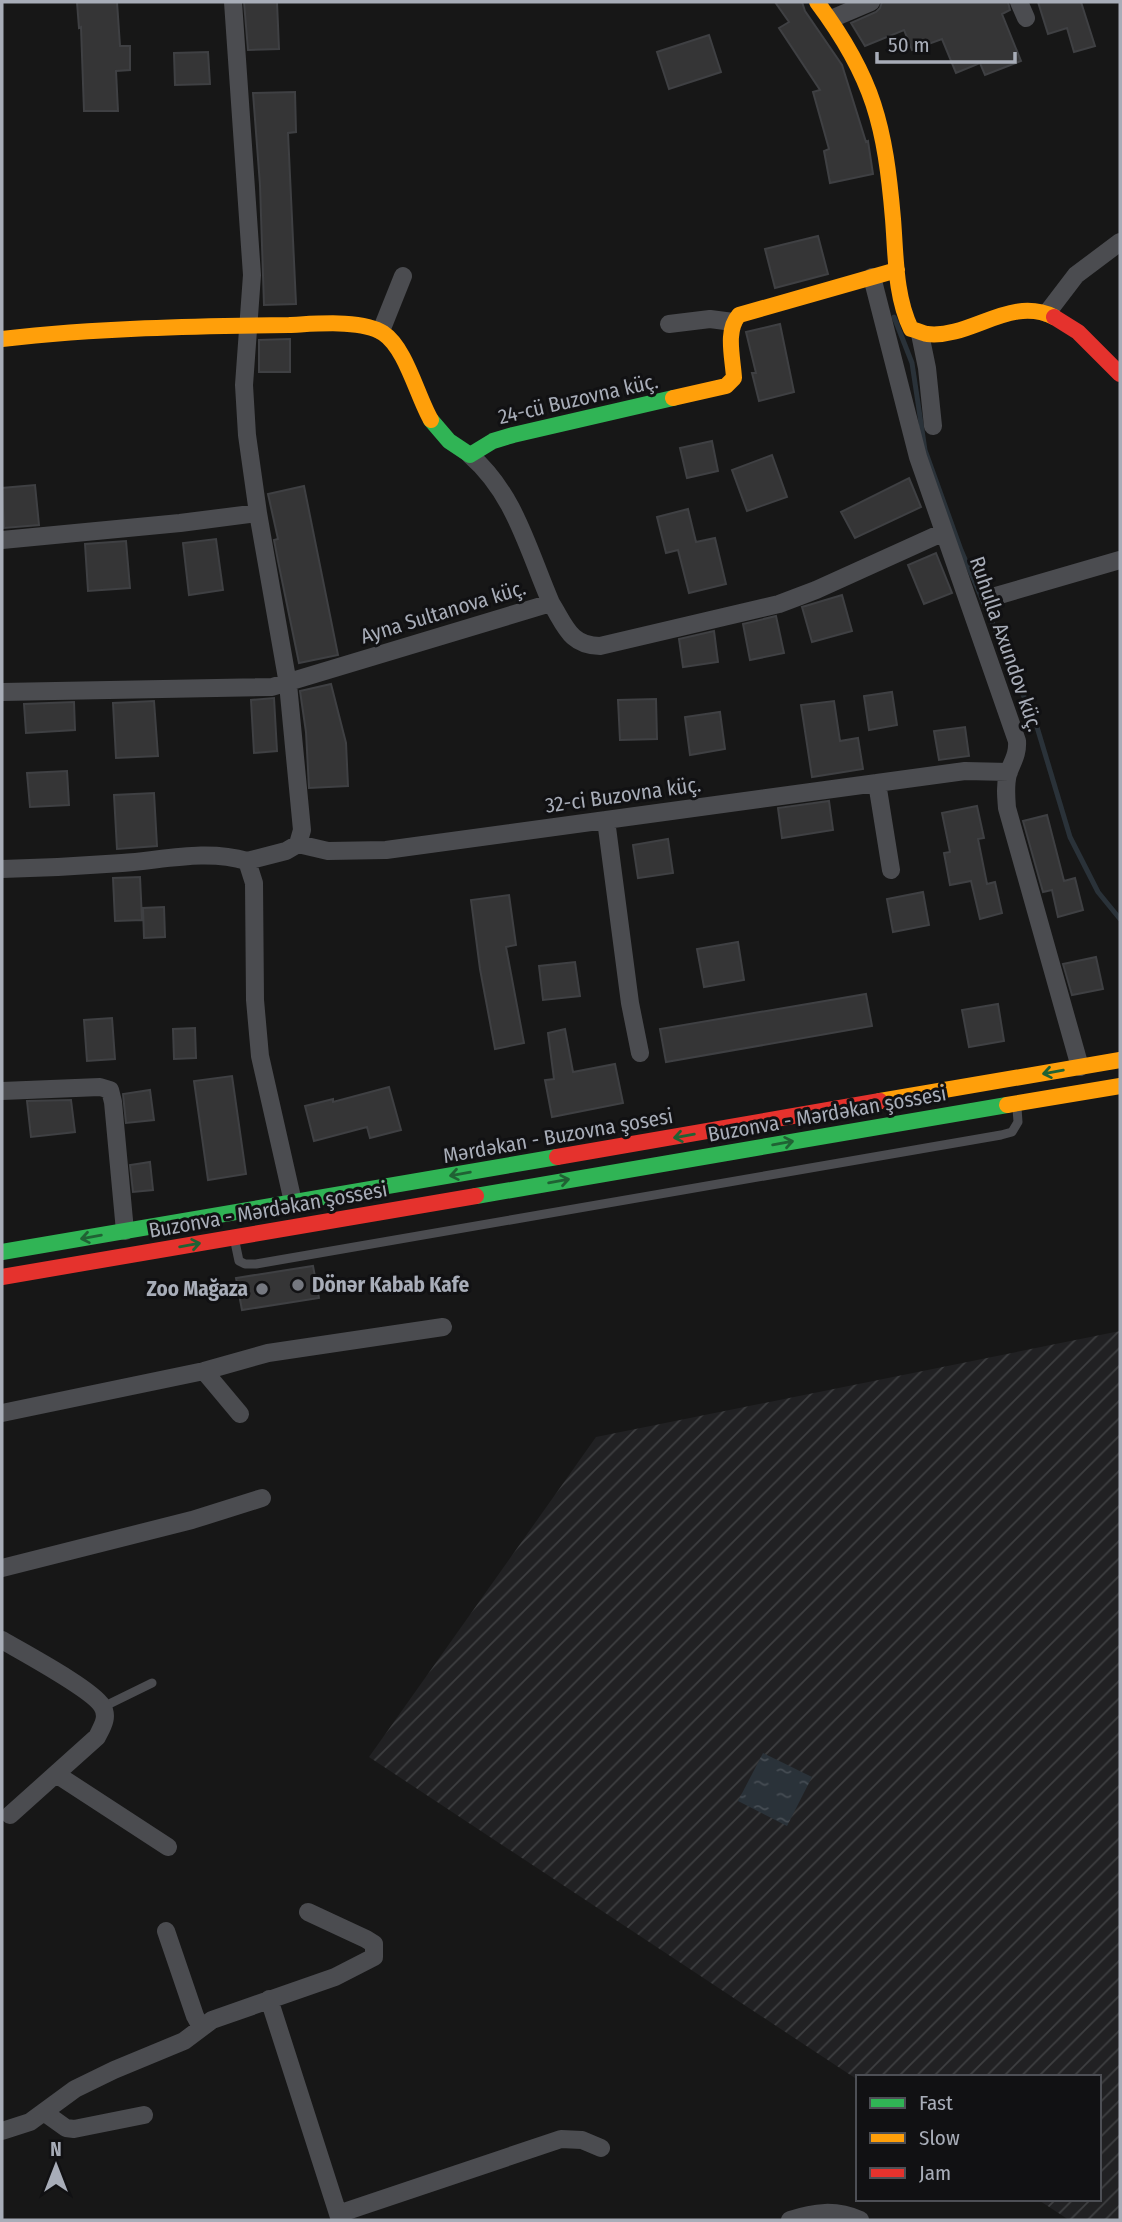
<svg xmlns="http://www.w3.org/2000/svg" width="1122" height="2222" viewBox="0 0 1122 2222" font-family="'Fira Sans Condensed',sans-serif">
<defs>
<pattern id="industrial-furrows" width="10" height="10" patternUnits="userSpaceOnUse" patternTransform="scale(1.75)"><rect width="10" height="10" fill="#212123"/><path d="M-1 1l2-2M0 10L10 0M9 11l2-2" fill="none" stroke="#3e3f41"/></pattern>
<pattern id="water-ripples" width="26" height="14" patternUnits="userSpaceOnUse" patternTransform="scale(1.75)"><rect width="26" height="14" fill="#2a3239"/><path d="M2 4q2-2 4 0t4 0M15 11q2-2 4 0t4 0" fill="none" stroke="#464d54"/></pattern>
</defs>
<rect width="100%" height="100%" fill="#171717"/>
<path fill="url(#industrial-furrows)" d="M1120,1331V2220H1069L1037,2199H1099V2077H858V2080L369,1757L596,1437Z"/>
<path fill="url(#water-ripples)" d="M763,1753L812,1777L787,1826L738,1801Z"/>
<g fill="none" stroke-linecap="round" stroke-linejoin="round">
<path stroke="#2a3239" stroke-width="5" d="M894,317L912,363L925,450L961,550L1037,727L1070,837L1098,892L1120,919"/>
</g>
<path fill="#353536" stroke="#3f4043" stroke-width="2" d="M77,2H117L120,46H130V70L116,71L118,111H84L81,27L79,28Z
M244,2H277L279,49L248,50Z
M775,2H802L805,11L842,65L866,142L868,141L873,174L830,183L824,151L829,149L813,92L820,90L779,28L789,22Z
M882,2H1008L1010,10L1002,14L1021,61L985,75L980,63L956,73L942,39L912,50L904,30L865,46L851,23L876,12L880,8Z
M1038,2H1081L1095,46L1074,52L1067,28L1048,34Z
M709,35L721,72L669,89L657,52Z
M208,52L210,84L175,85L174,53Z
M295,92L296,132L288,133L296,304L264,305L260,185L253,93Z
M818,236L828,274L775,288L765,249Z
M780,324L794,392L759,401L752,373H756L746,332Z
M290,339V372H259V340Z
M712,441L718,471L687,478L680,448Z
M772,455L787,497L747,511L732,470Z
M909,478L921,507L855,538L841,512Z
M35,485L39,525L4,528L2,488Z
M304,486L338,655L299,663L278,561L274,540L278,539L268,494Z
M688,509L696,542L715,538L726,584L689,593L678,550L666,553L657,517Z
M216,539L223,590L189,595L183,543Z
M126,541L130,588L88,591L85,544Z
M936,553L952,593L924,604L908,565Z
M842,595L852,631L812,642L802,607Z
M776,616L784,653L750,660L743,624Z
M714,631L718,662L683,667L679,639Z
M331,684L346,743L348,786L309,788L306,732L300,691Z
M892,692L897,725L869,730L864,696Z
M274,698L277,751L254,753L251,700Z
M656,699L657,739L620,740L618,700Z
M154,701L158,756L116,758L113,703Z
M834,701L840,741L858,738L863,769L812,777L801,705Z
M74,702L75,730L26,733L24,704Z
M720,712L725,749L690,755L685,717Z
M965,727L969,756L939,760L934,731Z
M67,771L69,805L30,807L27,773Z
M154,793L157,846L117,849L114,795Z
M829,801L833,830L782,838L778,808Z
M977,806L984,838L978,839L987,884L995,882L1002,913L980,919L971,881L950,885L944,853L950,852L942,813Z
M1047,815L1064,881L1075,878L1083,910L1058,917L1052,890L1043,892L1023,821Z
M668,839L673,873L638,878L633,845Z
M140,877L142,920L115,921L113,878Z
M923,892L929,925L893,932L887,899Z
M509,895L516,945L506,947L524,1043L495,1049L480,969L471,900Z
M164,907L165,937L144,938L143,908Z
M738,942L744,980L704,987L697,949Z
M1096,957L1103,989L1072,995L1063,964Z
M575,962L580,996L543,1000L539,966Z
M866,994L872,1026L666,1062L660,1029Z
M998,1004L1004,1041L969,1047L962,1010Z
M112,1018L115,1059L87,1061L84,1020Z
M195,1028L196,1058L174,1059L173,1029Z
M565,1029L573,1072L615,1064L623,1103L552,1117L545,1080L554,1079L548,1033Z
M232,1076L246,1174L208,1180L194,1081Z
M389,1087L401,1130L370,1138L367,1127L314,1141L305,1106L333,1099V1102Z
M150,1090L154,1120L126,1123L123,1094Z
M71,1100L75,1132L31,1137L27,1101Z
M150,1162L153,1190L133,1192L130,1165Z
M313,1266L319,1298L242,1310L236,1278Z"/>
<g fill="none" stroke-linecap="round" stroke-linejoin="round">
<path stroke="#4b4c50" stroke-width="9" d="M235,1242L239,1261L245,1264H256L1001,1135L1012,1132L1018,1122L1017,1108
M103,1707L152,1683"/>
<path stroke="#4b4c50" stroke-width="18" d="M233,2L252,275L244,385L247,435L258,513L288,684L302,830L298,844
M1019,2L1026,18
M831,19L871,2
M872,277L918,457L1017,741C1018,755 1012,762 1008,774C1005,785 1006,796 1007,808L1080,1067
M1047,313L1076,275L1120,242
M669,324L710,319L733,322
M381,331L403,276
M920,334L927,368L933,426
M470,455C515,494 528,550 551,603
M2,540L180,523L258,513
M996,596L1120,560
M2,692L272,687L551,603C565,625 570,646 600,646L779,604L816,590L944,532
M877,783L891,870
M606,820L630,1003L640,1053
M247,861L286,851L298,844L328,851L386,850L965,771L1009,772
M2,869C42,868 82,866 122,863C164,860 206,849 247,861L254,883L255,1000L260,1056L293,1202
M2,1091L100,1087L110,1090L113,1102L125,1231
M204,1371L240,1414
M2,1413L204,1371L268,1353L443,1327
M2,1568L192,1520L262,1498
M2,1640C22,1652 92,1689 102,1706C109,1717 102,1727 97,1737L10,1815
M56,1774L168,1847
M166,1931L195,2016L201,2027
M269,1999L340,2220
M45,2113L66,2128L74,2129L144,2115
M2,2131L30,2122L75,2089L114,2070L184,2041L212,2020L335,1977L374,1957V1944L366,1939L308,1912
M338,2214L561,2139L582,2140L601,2148
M790,2220C814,2212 836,2209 860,2220"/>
<path stroke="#30b455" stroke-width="16" d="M431,420L449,441L470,455L493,441L513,435L673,398
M476,1196L1007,1105
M2,1252L557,1157"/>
<path stroke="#ff9f0a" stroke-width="16" d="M817,2C874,78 885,126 893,219C896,256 895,296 911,329C916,330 922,333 927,334C971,339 1010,295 1054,317
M2,339C97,328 193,326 289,325C314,324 362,319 383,333C406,348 417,396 431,420
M673,398L726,386L734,378C733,358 725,331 739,315L897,270
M880,1101L1120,1060
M1007,1105L1120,1086"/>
<path stroke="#e5322d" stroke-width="16" d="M1054,317L1078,332L1120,374
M557,1157L880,1101
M2,1277L476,1196"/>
</g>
<defs><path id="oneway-shaft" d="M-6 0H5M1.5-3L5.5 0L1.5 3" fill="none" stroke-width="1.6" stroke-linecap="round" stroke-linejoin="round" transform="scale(1.75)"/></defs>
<g stroke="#206234">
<use href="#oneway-shaft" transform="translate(1053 1072) rotate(170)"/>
<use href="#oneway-shaft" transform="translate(684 1136) rotate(170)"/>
<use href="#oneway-shaft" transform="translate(783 1143) rotate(-10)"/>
<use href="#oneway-shaft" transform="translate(460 1174) rotate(170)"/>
<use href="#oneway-shaft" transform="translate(559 1181) rotate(-10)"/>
<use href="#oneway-shaft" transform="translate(91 1237) rotate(170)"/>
<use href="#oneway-shaft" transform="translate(190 1245) rotate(-10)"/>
</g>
<g fill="#757880" stroke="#111113" stroke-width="2.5">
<circle cx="298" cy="1285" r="7"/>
<circle cx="262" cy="1289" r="7"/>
</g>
<g text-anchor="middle" stroke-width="6" stroke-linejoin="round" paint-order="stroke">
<g font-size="21" fill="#a8adb8" stroke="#111113">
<text transform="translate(578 399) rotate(-13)" y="7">24-cü Buzovna küç.</text>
<text transform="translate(443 612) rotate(-17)" y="7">Ayna Sultanova küç.</text>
<text transform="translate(1006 644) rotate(71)" y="7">Ruhulla Axundov küç.</text>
<text transform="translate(623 795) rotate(-8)" y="7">32-ci Buzovna küç.</text>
<text transform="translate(827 1114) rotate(-10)" y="7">Buzonva - Mərdəkan şossesi</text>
<text transform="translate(558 1136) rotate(-10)" y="7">Mərdəkan - Buzovna şosesi</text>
<text transform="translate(268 1210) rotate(-10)" y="7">Buzonva - Mərdəkan şossesi</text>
</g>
<g font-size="21" font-weight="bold" fill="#a8adb8" stroke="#111113" text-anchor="start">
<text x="312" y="1292">Dönər Kabab Kafe</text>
<text x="248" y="1296" text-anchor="end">Zoo Mağaza</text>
</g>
</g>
<rect width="1122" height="2222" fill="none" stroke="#a8adb8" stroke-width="7"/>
<rect x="856" y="2075" width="245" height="126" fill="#111113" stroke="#4d4f55" stroke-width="2"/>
<rect x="870" y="2098" width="35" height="10" fill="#30b455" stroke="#4d4f55" stroke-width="2"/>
<text x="919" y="2110" font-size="21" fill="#a8adb8">Fast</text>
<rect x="870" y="2133" width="35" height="10" fill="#ff9f0a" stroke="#4d4f55" stroke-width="2"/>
<text x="919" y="2145" font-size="21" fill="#a8adb8">Slow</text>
<rect x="870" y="2168" width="35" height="10" fill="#e5322d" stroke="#4d4f55" stroke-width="2"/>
<text x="919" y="2180" font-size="21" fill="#a8adb8">Jam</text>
<g transform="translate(56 2166)" stroke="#111113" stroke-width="5" paint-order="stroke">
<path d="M0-5L12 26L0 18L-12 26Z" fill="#a8adb8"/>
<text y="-10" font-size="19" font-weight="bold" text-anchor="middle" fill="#a8adb8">N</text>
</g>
<path d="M877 52v10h138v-10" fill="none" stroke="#a8adb8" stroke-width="3.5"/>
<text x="888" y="52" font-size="21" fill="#a8adb8" stroke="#111113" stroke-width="5" paint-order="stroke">50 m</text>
</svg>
